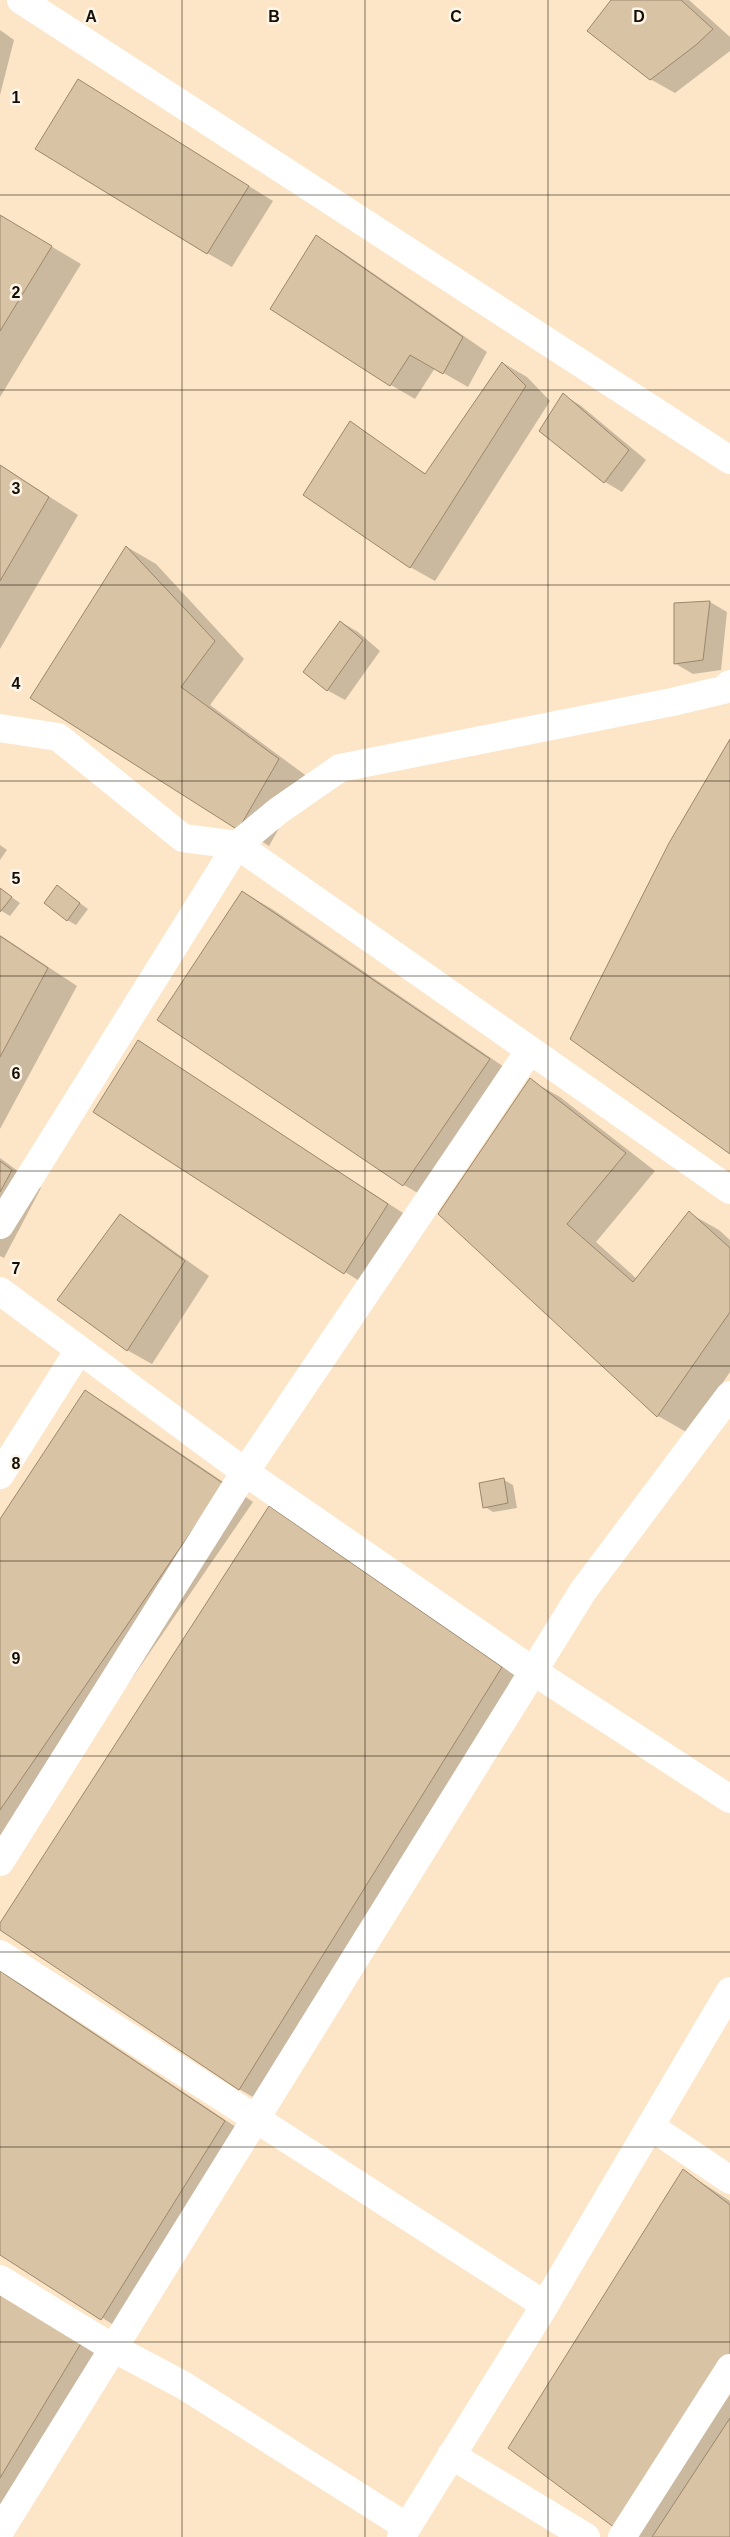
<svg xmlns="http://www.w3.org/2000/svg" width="730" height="2537" viewBox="0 0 730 2537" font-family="Arial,sans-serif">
<rect width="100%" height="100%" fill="#fde6c7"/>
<path fill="#0003" d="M613,0H689L730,37V51L675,93L650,79Z
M0,30L14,40L0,95Z
M103,95L273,201L232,267L207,253Z
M0,216L81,264L0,397Z
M317,237L341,251L487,352L468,387L435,368L415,399L391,385Z
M503,363L527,377L550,401L435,581L410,567L350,423L426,474Z
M563,395L580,405L646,460L622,492L605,482L541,430Z
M0,465L78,515L0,649Z
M127,547L156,564L244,659L210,705L308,777L269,846L32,698Z
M710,602L727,612L721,670L693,674L676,664Z
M341,622L358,632L380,651L345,700L327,690Z
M0,845L7,850L0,860Z
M58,887L88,909L76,925L67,920Z
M0,889L20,903L10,916L0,910Z
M243,892L272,909L519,1077L433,1202L404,1185L159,1019Z
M0,935L77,986L0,1129Z
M138,1042L417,1222L374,1290L345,1272Z
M530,1080L560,1097L655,1171L596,1242L637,1279L689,1213L719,1230L730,1240V1372L688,1433L658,1416L440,1214Z
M0,1158L41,1188L4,1258L0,1256Z
M120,1216L144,1230L209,1276L152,1364L127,1350Z
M85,1392L115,1409L253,1502L0,1871V1522Z
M504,1480L513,1485L517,1508L493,1512L485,1507Z
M269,1508L299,1525L531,1685L269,2106L239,2089L0,1928V1925Z
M0,1970L254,2139L131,2336L0,2253Z
M684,2171L730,2201V2537H631Z
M0,2288L112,2358L0,2537Z"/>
<path fill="#d9c3a5" stroke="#9c876c" d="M611,0H681L713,29L696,45L650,80L587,31Z
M78,79L249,186L207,254L35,149Z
M0,215L52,246L0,331Z
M316,235L463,337L443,374L410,355L390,386L270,309Z
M502,362L526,386L410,568L303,495L350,421L425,474Z
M563,393L629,450L604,483L539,431Z
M0,465L49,497L0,581Z
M126,546L215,641L181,687L279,759L238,830L30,698Z
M710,601L703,660L674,664V603Z
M340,621L363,640L327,691L303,672Z
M730,739V1154L570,1039L669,843Z
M57,885L80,903L67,921L44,903Z
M0,888L12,897L0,912Z
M242,891L490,1059L403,1186L157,1020Z
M0,936L48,968L0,1057Z
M138,1040L388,1204L344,1274L93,1112Z
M530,1078L626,1153L567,1224L633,1282L689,1211L730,1248V1312L657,1417L438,1214Z
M0,1161L12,1170L0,1192Z
M120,1214L185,1261L127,1351L57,1300Z
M85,1390L224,1484L0,1810V1519Z
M504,1478L508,1503L483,1508L479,1483Z
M269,1506L502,1667L239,2090L0,1930V1923Z
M0,1971L225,2121L101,2320L0,2255Z
M683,2169L730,2205V2364L623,2534L508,2448Z
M0,2288L83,2340L0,2478Z
M730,2418V2537H652Z"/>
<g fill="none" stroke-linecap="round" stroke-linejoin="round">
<path stroke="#fff" stroke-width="28" d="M0,728L58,737L183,838L237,845L278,811L340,768L672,702L723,690L730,684
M530,1050L245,1472L533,1671L730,1799
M0,1225L237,845L730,1190
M0,1291L245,1472L0,1862
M0,1475L79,1350
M0,1954L545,2305
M650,2126L730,2180
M0,2279L113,2348L183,2385L407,2527
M451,2455L586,2537
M0,2531L583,1591L730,1395
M401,2537L545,2305L730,1991
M622,2537L730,2368"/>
<path stroke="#fff" stroke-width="28" d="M21,0L730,460"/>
</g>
<path fill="none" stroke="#150e04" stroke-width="1" stroke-opacity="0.55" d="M182,0V2537M365,0V2537M548,0V2537M0,195H730M0,390H730M0,585H730M0,781H730M0,976H730M0,1171H730M0,1366H730M0,1561H730M0,1756H730M0,1952H730M0,2147H730M0,2342H730"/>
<g font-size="16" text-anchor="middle" font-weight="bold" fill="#150e04" stroke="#fef5e9" stroke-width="5" stroke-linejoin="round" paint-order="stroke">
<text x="91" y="22">A</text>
<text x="274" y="22">B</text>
<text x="456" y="22">C</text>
<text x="639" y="22">D</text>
<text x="16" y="103">1</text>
<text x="16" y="298">2</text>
<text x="16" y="494">3</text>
<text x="16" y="689">4</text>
<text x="16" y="884">5</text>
<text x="16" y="1079">6</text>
<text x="16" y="1274">7</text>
<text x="16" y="1469">8</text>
<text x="16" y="1664">9</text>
</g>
</svg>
